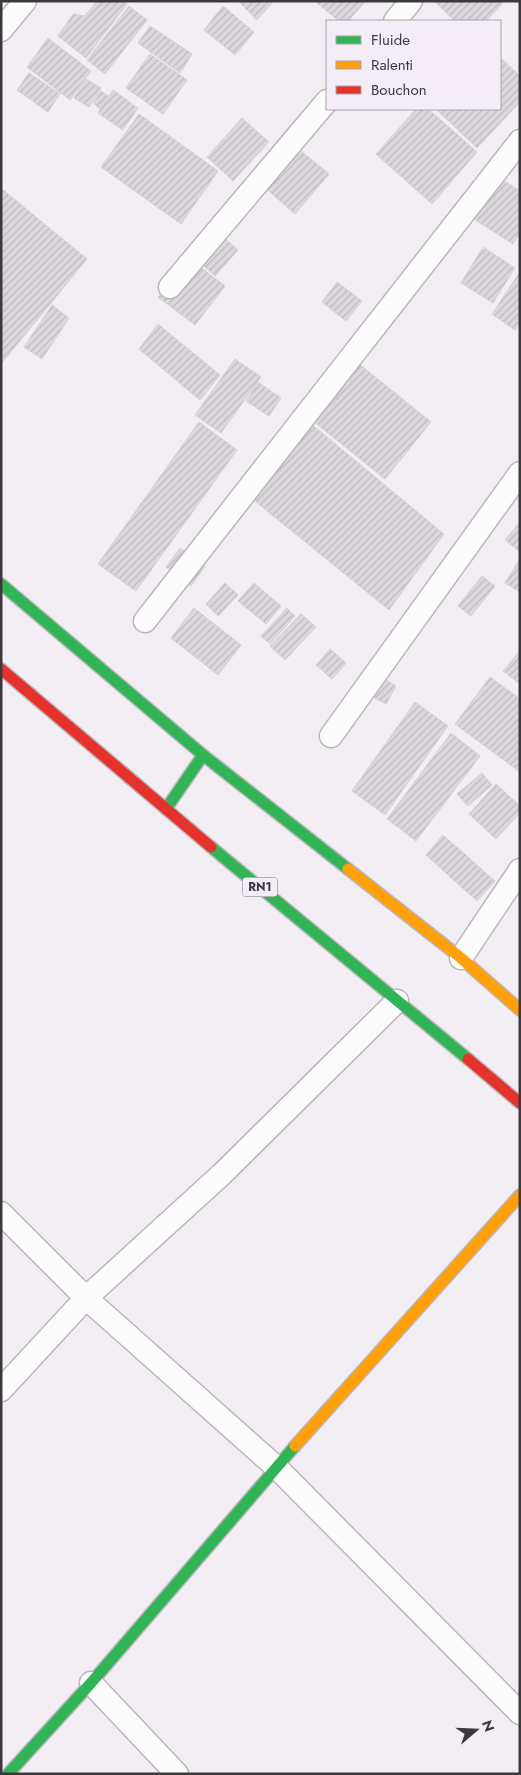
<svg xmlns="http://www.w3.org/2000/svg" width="521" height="1775" viewBox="0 0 521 1775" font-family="Jost,sans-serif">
<defs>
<pattern id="building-hatch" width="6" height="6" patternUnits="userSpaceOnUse" patternTransform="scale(1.25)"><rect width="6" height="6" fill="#dbd7dc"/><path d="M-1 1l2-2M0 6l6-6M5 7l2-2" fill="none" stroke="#bdb9be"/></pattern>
</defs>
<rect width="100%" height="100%" fill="#f3eef4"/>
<path fill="url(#building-hatch)" stroke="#d4d0d5" d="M97,1H123L127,4L86,58L58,36L73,14L85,16Z
M238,1H274L257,20Z
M319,1H362L364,3L348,21H339L317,3Z
M434,1H500L502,4L486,21H455Z
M129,6L147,20L105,74L87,60Z
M223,6L254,32L235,55L204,30Z
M150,26L192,54L180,73L138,43Z
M48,38L91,71L70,100L27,67Z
M150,54L187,80L163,114L126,88Z
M500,57L520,76V102L477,148L436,109H500Z
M29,73L60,94L48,112L17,90Z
M86,79L101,88L89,107L74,98Z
M113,90L138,108L123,130L98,113Z
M101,91L108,96L100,109L93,103Z
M416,109H428L477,152L432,204L376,154Z
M139,114L218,171L181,224L101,167Z
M242,118L269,142L233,181L207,157Z
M295,146L329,174L295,214L262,185Z
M495,175L520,191V233L513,244L469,216Z
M2,189L87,259L1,364V190Z
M211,225L238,250L215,276L188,252Z
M483,247L515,268L493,303L461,283Z
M187,257L225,286L195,325L158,297Z
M519,273L520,323L515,330L492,314Z
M337,282L362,301L346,321L322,302Z
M52,305L69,318L42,359L24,347Z
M158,324L220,375L200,400L139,349Z
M235,359L261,377L221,433L195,415Z
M353,359L431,422L385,479L307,416Z
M258,382L281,398L269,416L246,401Z
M199,422L237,450L136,591L98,564Z
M310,423L444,534L389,610L250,497Z
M520,522V552L505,540Z
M180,548L205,566L191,586L166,567Z
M519,560L520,561V592L505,583Z
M482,576L495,586L471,616L458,606Z
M225,583L238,595L218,616L206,604Z
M254,583L281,606L266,624L238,601Z
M194,608L241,645L218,675L171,638Z
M287,608L295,616L270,644L261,636Z
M301,614L316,627L285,660L270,646Z
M330,649L346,663L332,679L316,665Z
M520,651V684L503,671Z
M377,674L396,686L386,704L366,693Z
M490,677L520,699V772L455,724Z
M415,702L448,726L385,815L352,791Z
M451,733L480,756L416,841L387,819Z
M482,773L492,785L468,806L457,794Z
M496,784L520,806V813L496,839L469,814Z
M443,835L495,881L477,901L426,855Z"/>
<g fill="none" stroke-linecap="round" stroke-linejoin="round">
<defs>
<path id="street" d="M395,21L411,1
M1,30L25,1
M170,287L327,101
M145,621L520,141
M331,736L520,473
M461,958L520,870
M1,1213L86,1298L276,1467L520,1713
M1,1390L86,1298L222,1174L397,1001
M91,1683L177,1774"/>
<path id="fast" d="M1,584L203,755L348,869
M166,809L203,755
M211,847L468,1059
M8,1774L91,1683L295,1446"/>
<path id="slow" d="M348,869L461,958L520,1010
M295,1446L520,1195"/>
<path id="jam" d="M1,669L211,847
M468,1059L520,1103"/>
</defs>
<use href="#street" stroke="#bab7bb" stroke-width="25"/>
<use href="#fast" stroke="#bab7bb" stroke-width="14"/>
<use href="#slow" stroke="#bab7bb" stroke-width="14"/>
<use href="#jam" stroke="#bab7bb" stroke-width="14"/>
<use href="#street" stroke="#fdfcfd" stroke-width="22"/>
<use href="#fast" stroke="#30b455" stroke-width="11"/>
<use href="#slow" stroke="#ff9f0a" stroke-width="11"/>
<use href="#jam" stroke="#e5322d" stroke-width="11"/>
</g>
<g text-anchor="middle" stroke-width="4.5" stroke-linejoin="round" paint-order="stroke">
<rect fill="#f4ecf6" stroke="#736f74" stroke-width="1" x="242.5" y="877.5" width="35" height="19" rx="4"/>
<g font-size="12" font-weight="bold" fill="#3c393d">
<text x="260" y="891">RN1</text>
</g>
</g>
<rect width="521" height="1775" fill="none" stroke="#3c393d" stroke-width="5"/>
<rect x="326" y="20" width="175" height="90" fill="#f4ecf6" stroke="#aaa4ac"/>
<rect x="336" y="36" width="25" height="8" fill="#30b455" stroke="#aaa4ac"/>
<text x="371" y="45" font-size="15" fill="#3c393d">Fluide</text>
<rect x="336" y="61" width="25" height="8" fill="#ff9f0a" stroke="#aaa4ac"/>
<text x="371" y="70" font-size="15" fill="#3c393d">Ralenti</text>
<rect x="336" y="86" width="25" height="8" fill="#e5322d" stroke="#aaa4ac"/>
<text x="371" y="95" font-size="15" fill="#3c393d">Bouchon</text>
<g transform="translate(476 1730) rotate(71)" stroke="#f4ecf6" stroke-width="4" paint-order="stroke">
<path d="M0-4L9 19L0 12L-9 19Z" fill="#3c393d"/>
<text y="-8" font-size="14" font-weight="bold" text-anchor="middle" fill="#3c393d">N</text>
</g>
</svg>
